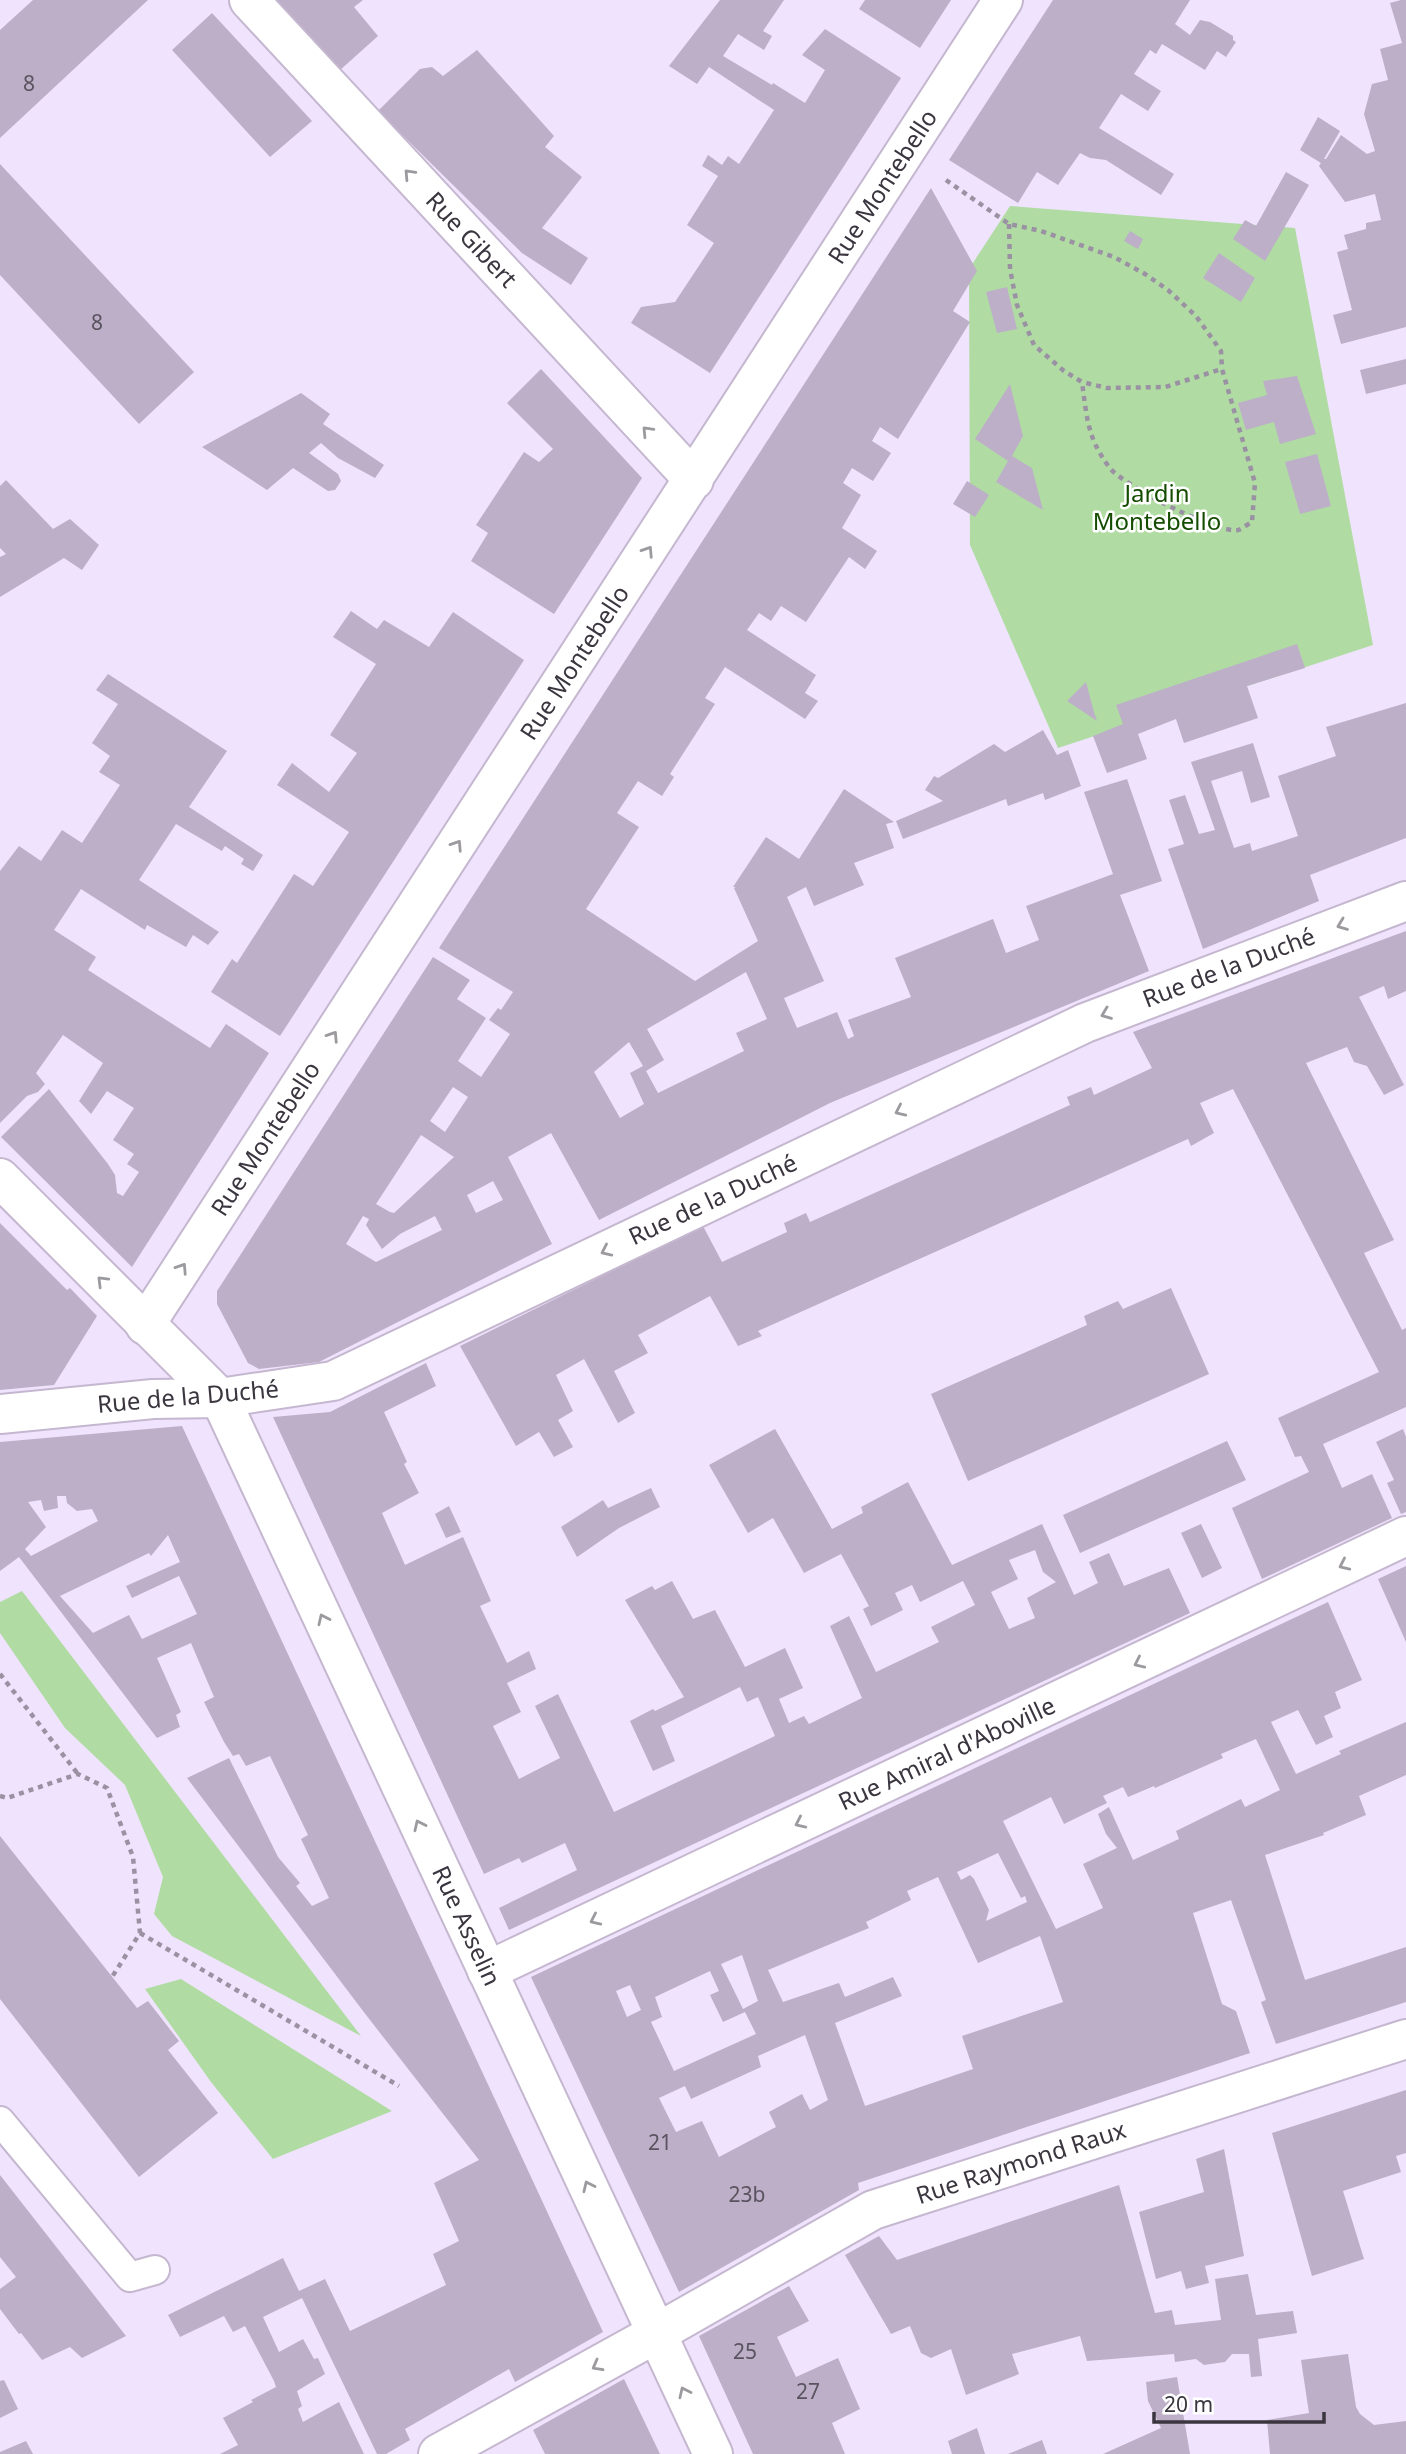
<svg xmlns="http://www.w3.org/2000/svg" width="1406" height="2454" font-family="'Noto Sans',sans-serif">
  <style>
    .green { fill: #b0dca4 }
    .building { fill: #bcafc7; fill-rule: evenodd }
    .lines { fill: none; stroke-linecap: round; stroke-linejoin: round }
    .lane-casing { stroke: #c4b7cf; stroke-width: 32 }
    .street-casing { stroke: #c4b7cf; stroke-width: 42 }
    .secondary-casing { stroke: #c4b7cf; stroke-width: 42 }
    .path { stroke: #9a91a3; stroke-width: 4.5; stroke-dasharray: 5 5; stroke-linecap: butt }
    .lane { stroke: #fff; stroke-width: 28 }
    .street { stroke: #fff; stroke-width: 38 }
    .secondary { stroke: #fff; stroke-width: 38 }
    .oneway { stroke: #9c9a9e }
    .labels { text-anchor: middle; stroke-width: 5; stroke-linejoin: round; paint-order: stroke }
    .number-label { font-size: 21px; fill: #5a5460 }
    .street-label { font-size: 24px; fill: #3a353e; stroke: #fff }
    .park-label { font-size: 24px; fill: #154d00; stroke: #fff }
  </style>
  <rect width="100%" height="100%" fill="#f0e3fd"/>
  <path class="green" d="M1010,206l285,22 78,417 -315,103 -88,-203 -1,-276z
    M22,1591l339,445 -189,-100 -18,-22 9,-37 -38,-92 -60,-57 -65,-95v-31z
    M181,1979l211,132 -119,48 -62,-77 -66,-93z"/>
  <path class="building" d="M33,0h115l-148,138v-108z
    M275,0h88l-9,7 24,29 -39,35z
    M720,0h64l-21,31 9,5 -8,14 -26,-16 -15,22 49,29 1,-2 32,20 20,-33 -23,-15 23,-26 76,49 -191,295 -79,-50 10,-16 34,-5 39,-59 -27,-18 31,-49 -16,-10 6,-11 14,10 6,-9 11,8 35,-54 -65,-43 -12,17 -28,-18z
    M865,0h86l-31,48 -61,-39z
    M1053,0h137l-15,24 15,11 10,-15 10,2 23,14v4l3,2 -10,15 -9,-6 -12,19 -43,-26 -6,10 -6,-4 -16,24 27,17 -13,20 -27,-17 -22,34 75,46 -13,21 -55,-35 -16,-2 -10,-5 -22,32 -21,-13 -19,31 -69,-43z
    M1401,0h5v327l-65,17 -8,-29 19,-5 -15,-58 11,-3 -4,-14 22,-6v-6l15,-3 -6,-26 -30,8 -26,-36 2,-3 -21,-13 18,-33 22,14 -16,28h2l15,-24 26,19 8,-3 -11,-37 8,-30 16,-4 -8,-31 22,-6 -12,-40z
    M212,13l100,108 -42,36 -98,-107z
    M477,50l77,86 -9,11 37,30 -40,51 46,30 -17,27 -49,-32 -144,-142 42,-42 12,-2 11,9z
    M0,164l194,208 -55,52 -139,-149z
    M1286,172l23,13 -44,76 -32,-22 12,-19 11,6z
    M931,188l46,83 -24,40 17,11 -72,117 -18,-12 -8,14 19,12 -18,28 -21,-13 -9,15 18,12 -19,33 35,23 -12,18 -16,-12 -43,65 -25,-16 -10,15 -12,-8 -12,17 69,45 -11,18 13,8 -13,18 -80,-52 -20,31 10,6 -45,70 4,3 -12,19 -24,-15 -21,32 22,14 -53,82 109,72 63,-40 -24,-53 2,-1h-3l33,-50 33,22 45,-70 50,33 -8,2 8,24 -40,15 10,22 -50,21 -8,-19 -19,10 37,84 -40,17 13,30 40,-16 11,27 6,-3 -6,-16 63,-23 -16,-39 98,-39 13,34 33,-13 -13,-34 87,-32 -29,-82 43,-13 35,102 -42,14 29,76 -319,132 -231,117 -48,-87 -43,24 44,87 -233,118 -60,7 -11,-6 -31,-59v-13l216,-334 37,23 -13,19 29,19 -28,43 23,16 29,-43 -21,-14 9,-12 3,2 12,-18 -74,-44zM746,972l21,47 -31,14 8,18 -86,42 -12,-22 18,-11 -17,-31zM629,1042l14,24 -13,7 14,31 -24,14 -26,-46zM453,1087l15,10 -23,35 -15,-11zM421,1135l33,22 -60,56 -4,-1 -14,-8zM493,1181l10,19 -27,13 -9,-18zM363,1216l6,3 -3,6 16,24 18,-15 35,-18 7,14 -66,32 -30,-18z
    M1130,231l13,8 -5,10 -14,-8z
    M1219,253l36,25 -14,24 -38,-24z
    M1007,287l10,42 -20,4 -11,-41z
    M1406,359v25l-40,10 -6,-24z
    M541,369l101,109 -88,136 -83,-53 17,-28 -12,-8 48,-73 15,10 14,-13 -46,-46z
    M1297,376l19,58 -36,10 -6,-22 -28,8 -8,-27 29,-8 -4,-14z
    M1010,384l13,52 -11,20 20,12 11,42 -47,-28 12,-21 -33,-22z
    M301,393l29,21 -7,10 61,41 -9,13 -37,-20 -17,-15 -12,10 29,21 3,7 -6,9 -7,1 -35,-23 -26,22 -65,-43z
    M1317,454l14,52 -31,8 -15,-52z
    M6,480l47,49 17,-10 29,26 -17,25 -18,-12 -64,39v-40l6,-3 -6,-6v-62z
    M967,481l22,14 -14,22 -22,-13z
    M351,611l26,18 7,-9 45,27 24,-35 71,48 -244,376 -69,-44 21,-33 5,4 57,-89 19,12 36,-54 -72,-47 15,-22 37,29 28,-39 -27,-18 46,-71 -43,-27z
    M1297,644l8,24 -58,18 11,32 -74,25 -8,-24 -38,15 9,25 -40,14 -14,-37 30,-12 -7,-19z
    M108,674l119,77 -38,56 74,48 -10,16 -12,-7 3,-5 -19,-13 -3,5 -46,-27 -37,56 80,52 -11,13 -15,-10 -7,12 -39,-22 -2,5 -64,-41 -27,41 42,27 -8,13 122,78 16,-24 43,29 -137,214 -131,-130 48,-48 59,75 7,11 2,18 6,3 16,-24 -12,-8 7,-10 -21,-14 21,-32 -27,-17 -16,23 -12,-13 24,-38 -40,-28 -27,38 9,11 -7,8 -11,4 -27,27v-252l19,-25 22,15 21,-31 20,13 38,-58 -21,-13 11,-16 -18,-13 26,-39 -22,-14z
    M1086,682l8,30 3,9 -30,-20z
    M1406,703v135l-96,37 9,26 -116,48 -35,-100 16,-5 -15,-44 16,-5 14,39 16,-4 -24,-68 62,-19 17,54 -19,6 -9,-32 -31,10 23,67 16,-5 2,8 46,-15 -20,-60 58,-20 -10,-29z
    M1043,730l14,25 11,-5 13,36 -36,14 -2,-7 -35,13 -2,-7 -103,40 -7,-18 47,-20 -18,-11 9,-14 4,2 56,-34 11,8z
    M1406,931v60l-18,8 -4,-13 -25,11 45,88 -20,10 -17,-29 -13,-4 -7,-15 -41,16 88,177 -30,13 38,77 4,-2v79l-83,37 19,44 30,-14 20,44 -130,61 -30,-71 77,-36 -8,-16 -6,1 -17,-39 101,-46 -146,-283 -33,14 14,30 -23,13 -3,-7 -430,192 4,5 -24,10 -28,-50 -72,39 10,18 -34,18 21,42 -17,10 -34,-64 -28,16 17,36 -15,9 15,27 -19,10 -15,-25 -23,14 -56,-100 243,-120 19,36 65,-30 -3,-9 22,-10 4,9 260,-117 -3,-8 24,-10 3,8 58,-27 -19,-36z
    M0,1223l67,67 3,-2 27,28 -43,69 -54,5z
    M1171,1288l38,86 -241,107 -37,-87 156,-69 -3,-9 34,-15 5,8z
    M426,1363l10,23 -52,26 23,50 -3,2 15,29 -37,20 23,52 58,-28 28,64 -11,5 27,57 22,-12 7,18 -29,14 14,29 -28,14 26,53 41,-21 -25,-52 23,-12 56,118 161,-76 -17,-39 -11,5 -7,-15 -79,39 14,35 -22,10 -23,-50 23,-12 2,2 29,-14 -59,-97 27,-14 3,4 17,-9 21,38 22,-9 30,57 40,-19 18,40 -24,11 10,24 15,-7 5,8 53,-26 -32,-72 19,-10 27,56 63,-30 -8,-15 44,-22 -12,-24 -43,21 -8,-17 -17,8 8,17 -32,16 -8,-17 6,-3 -28,-52 -37,19 -31,-55 -25,15 -39,-68 66,-36 57,100 31,-16 -2,-6 47,-25 44,83 90,-41 32,71 24,-12 -9,-21 20,-9 15,33 45,-18 21,45 -681,317 -10,-22 78,-38 -12,-27 -43,20 -3,-5 -35,16 -211,-457 57,-5zM1035,1550l8,22 13,10 -29,16 8,20 -26,11 -18,-37 27,-13 -9,-19z
    M182,1426l421,906 -88,50 -6,-13 -104,60 5,11 -24,14h-9l-75,-156 -39,19 16,35 24,-13 11,20 4,-1 7,16 -28,17 5,15 -4,3 5,13 36,-20 25,52h-144l18,-9 -15,-27 30,-16 -2,-2 25,-13 -2,-6 -29,-55 -12,6 -9,-16 -44,21 -12,-22 115,-57 16,33 26,-12 25,52 96,-46 -13,-31 26,-13 -25,-58 45,-23 -116,-149 -176,-233 42,-20 49,99 22,26 -4,3 16,20 17,-8 -28,-59 7,-4 -38,-79 -24,10 -7,-12 -6,2 -9,-14 -20,-40 10,-5 -23,-54 -34,15 24,54 -5,3 4,12 -23,11 -138,-181 -19,14v-129zM57,1496h9l1,7 10,8 15,-2 6,12 -67,35 -6,-7 21,-22 -18,-25 13,-2 3,11 14,-3zM168,1535l12,27 -54,24 6,12 47,-22 18,38 -55,25 -13,-24 -36,18 -33,-37 89,-43 2,3z
    M1403,1429l3,8v75l-5,2 -14,-31 7,-3 -18,-38z
    M1227,1441l19,39 -166,73 -17,-38z
    M651,1488l9,19 -41,21 -42,29 -16,-30 42,-27 5,8z
    M449,1506l12,26 -15,6 -11,-24z
    M1201,1524l21,44 -20,10 -21,-45z
    M1406,1566v76l-28,-63z
    M1328,1602l34,78 -27,12 6,16 -17,8 9,21 -17,8 -18,-35 -27,12 25,52 45,-20 -2,-3 67,-29v53l-47,21 7,19 -43,18 1,2 -59,20 40,125 101,-33v55l-130,42 -15,-42 5,-2 -35,-100 -38,13 29,91 14,7 14,42 -392,130 1,7 -180,102 -148,-315zM1256,1739l24,51 -35,17 -4,-8 -65,32 3,8 -46,21 -24,-53 -11,7 8,20 11,14 -34,16 20,44 -47,21 -53,-108 48,-24 13,27 43,-21 -4,-7 20,-9 5,10 26,-11 1,2 68,-30 -2,-4zM998,1853l23,45 4,-2 2,6 -41,19 3,-11 -15,-31 -4,-4 -9,5 -4,-8zM938,1877l40,86 62,-27 23,66 -101,34 11,33 -108,37 -30,-83 67,-27 -9,-19 -48,20 -6,-14 -56,19 -15,-32 101,-42 -3,-6 45,-22 -4,-9zM742,1955l16,46 -15,8 -22,-45zM710,1971l9,20 -9,4 13,27 22,-10 11,22 -82,37 -23,-49 11,-5 -7,-20zM630,1985l11,25 -14,7 -11,-26zM805,2035l23,65 -18,10 -8,-16 -33,18 7,15 -57,30 -17,-36 -26,11 -17,-34 26,-12 6,13 70,-32 -3,-11z
    M0,1836l137,172 11,-7 31,40 -11,9 50,63 -79,64 -139,-178z
    M1406,2090v63l-10,3 5,16 -58,19 21,68 -52,17 -40,-143z
    M1224,2149l20,107 -39,10 4,17 -23,6 -5,-18 -25,8 -17,-67 65,-20 -8,-33z
    M0,2175l126,161 -44,22 -12,-11 -28,13 -21,-27 -2,1 -19,-25v-20l16,-12 -16,-20z
    M1119,2185l36,128 17,-3 3,15 46,-5 -6,-41 33,-5 8,41 37,-4 4,22 -39,6 4,37 -11,1 -2,-23h-17l-7,8 -21,3 -8,-6 -21,3 -1,-8 -87,7 -7,-25 -68,18 7,20 -53,21 -15,-46 -20,9 -10,-5 -11,-27 -19,8 -46,-79 34,-19 18,24z
    M789,2286l20,35 -32,16 19,40 42,-19 22,51 -28,14 13,31h-92l-54,-118z
    M1348,2354l8,53 4,7 14,11 32,-4v33h-136l-3,-34 42,-7 -8,-53z
    M1177,2377l13,77h-87l58,-26 -13,-27 -2,-19z
    M624,2379l36,75h-115l-12,-24z
    M4,2380l14,29 -18,9v-37z
    M977,2428l8,26h-33l-4,-13z
    M1042,2440l5,14h-39z
    M26,2441l7,13h-33v-2z"/>
  <g class="lines">
    <defs>
      <path id="lane" d="M0,2121l130,156 25,-7"/>
      <path id="street" d="M249,0l445,480
        M145,1325l858,-1325
        M0,1414l153,-15 67,-1 113,-17 752,-358 321,-122
        M487,1971l919,-435
        M438,2454l219,-121 216,-123 533,-171"/>
      <path id="secondary" d="M0,1178l220,220 493,1056"/>
    </defs>
    <use href="#lane" class="lane-casing"/>
    <use href="#street" class="street-casing"/>
    <use href="#secondary" class="secondary-casing"/>
    <path class="path" d="M946,180l63,44 32,7 73,26 31,17 23,16 28,26 25,35 1,18
      M1009,224l1,45 7,36 17,40 30,26 18,11c5,36 5,55 27,85 13,18 108,67 129,63 4,-1 10,-6 14,-8l3,-39 -33,-114 -57,18 -58,1 -25,-6
      M0,1674l78,100
      M0,1796l7,2 71,-24 29,14 26,69 7,76 -28,44
      M140,1933l259,153"/>
    <use href="#lane" class="lane"/>
    <use href="#street" class="street"/>
    <use href="#secondary" class="secondary"/>
  </g>
  <defs><path id="oneway-chevron" d="M-2-3.5L2.5 0L-2 3.5" fill="none" stroke-width="1.6" stroke-linecap="round" stroke-linejoin="round" transform="scale(1.75)"/></defs>
  <g class="oneway">
    <use href="#oneway-chevron" transform="translate(409 174) rotate(-133)"/>
    <use href="#oneway-chevron" transform="translate(647 431) rotate(-133)"/>
    <use href="#oneway-chevron" transform="translate(648 551) rotate(-57)"/>
    <use href="#oneway-chevron" transform="translate(457 845) rotate(-57)"/>
    <use href="#oneway-chevron" transform="translate(1342 925) rotate(159)"/>
    <use href="#oneway-chevron" transform="translate(1106 1014) rotate(159)"/>
    <use href="#oneway-chevron" transform="translate(333 1036) rotate(-57)"/>
    <use href="#oneway-chevron" transform="translate(900 1111) rotate(155)"/>
    <use href="#oneway-chevron" transform="translate(606 1251) rotate(155)"/>
    <use href="#oneway-chevron" transform="translate(182 1268) rotate(-57)"/>
    <use href="#oneway-chevron" transform="translate(102 1281) rotate(-135)"/>
    <use href="#oneway-chevron" transform="translate(1344 1565) rotate(155)"/>
    <use href="#oneway-chevron" transform="translate(323 1619) rotate(-115)"/>
    <use href="#oneway-chevron" transform="translate(1139 1663) rotate(155)"/>
    <use href="#oneway-chevron" transform="translate(800 1823) rotate(155)"/>
    <use href="#oneway-chevron" transform="translate(419 1825) rotate(-115)"/>
    <use href="#oneway-chevron" transform="translate(595 1920) rotate(155)"/>
    <use href="#oneway-chevron" transform="translate(588 2186) rotate(-115)"/>
    <use href="#oneway-chevron" transform="translate(597 2366) rotate(151)"/>
    <use href="#oneway-chevron" transform="translate(684 2392) rotate(-115)"/>
  </g>
  <g class="labels">
    <g class="number-label">
      <text x="29" y="91">8</text>
      <text x="97" y="330">8</text>
      <text x="660" y="2150">21</text>
      <text x="747" y="2202">23b</text>
      <text x="745" y="2359">25</text>
      <text x="808" y="2399">27</text>
    </g>
    <g class="street-label">
      <text transform="translate(883 187) rotate(-57)" y="8">Rue Montebello</text>
      <text transform="translate(471 240) rotate(47)" y="8">Rue Gibert</text>
      <text transform="translate(575 663) rotate(-57)" y="8">Rue Montebello</text>
      <text transform="translate(1229 968) rotate(-21)" y="8">Rue de la Duché</text>
      <text transform="translate(266 1139) rotate(-57)" y="8">Rue Montebello</text>
      <text transform="translate(713 1200) rotate(-25)" y="8">Rue de la Duché</text>
      <text transform="translate(188 1397) rotate(-5)" y="8">Rue de la Duché</text>
      <text transform="translate(947 1754) rotate(-25)" y="8">Rue Amiral d'Aboville</text>
      <text transform="translate(466 1926) rotate(65)" y="8">Rue Asselin</text>
      <text transform="translate(1021 2163) rotate(-18)" y="8">Rue Raymond Raux</text>
    </g>
    <g class="park-label">
      <text x="1157" y="502">Jardin<tspan x="1157" dy="28">Montebello</tspan></text>
    </g>
  </g>
  <path d="M1154 2412v10h170v-10" fill="none" stroke="#3a353e" stroke-width="3.5"/>
  <text x="1164" y="2412" font-size="21" fill="#3a353e" stroke="#ffffff" stroke-width="5" paint-order="stroke">20 m</text>
</svg>
